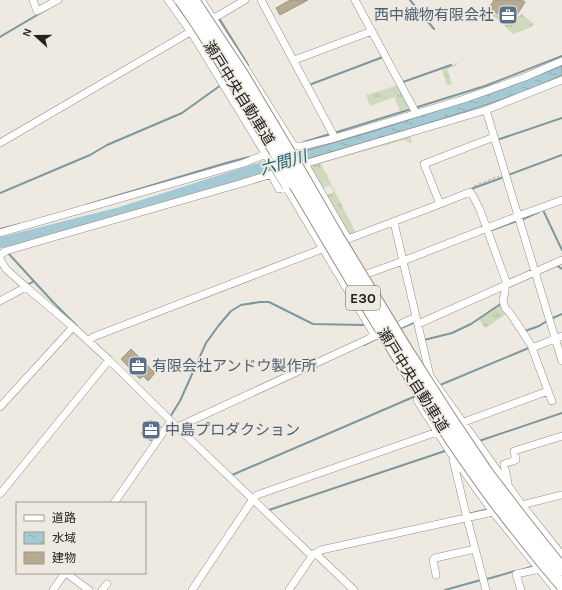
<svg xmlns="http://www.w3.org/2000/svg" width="562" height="590" font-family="Karla,'Noto Sans JP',sans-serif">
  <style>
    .grass { fill: url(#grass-tufts); fill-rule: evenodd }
    .water { fill: url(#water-ripples); stroke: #7e979e }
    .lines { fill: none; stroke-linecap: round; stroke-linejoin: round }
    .stream { stroke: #7e979e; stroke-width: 2 }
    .river { stroke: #a4c9d4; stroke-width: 11 }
    .building { fill: #b7aa8e; stroke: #99958d }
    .street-casing { stroke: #949088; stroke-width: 8 }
    .path { stroke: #adaaa3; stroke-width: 1; stroke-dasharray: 3 2; stroke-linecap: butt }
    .street { stroke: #fff; stroke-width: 7 }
    .street-bridge-casing { stroke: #949088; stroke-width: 8; stroke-linecap: butt }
    .highway-bridge-casing { stroke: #949088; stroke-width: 14; stroke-linecap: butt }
    .street-bridge { stroke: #fff; stroke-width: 7 }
    .highway-bridge { stroke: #fff; stroke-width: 12 }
    .labels { text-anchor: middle; stroke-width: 3.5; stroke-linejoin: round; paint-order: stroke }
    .shield { fill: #eeeae1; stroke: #615e59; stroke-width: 1 }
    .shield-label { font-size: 14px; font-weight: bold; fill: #24221f }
    .service-label { font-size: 15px; fill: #4e5e75; stroke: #eeeae1; text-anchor: start }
    .street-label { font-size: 15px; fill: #24221f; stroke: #eeeae1 }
    .water-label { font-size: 16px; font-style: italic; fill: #1c6172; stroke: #eeeae1 }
  </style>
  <defs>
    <pattern id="grass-tufts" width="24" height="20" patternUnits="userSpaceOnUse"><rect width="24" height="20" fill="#ced9be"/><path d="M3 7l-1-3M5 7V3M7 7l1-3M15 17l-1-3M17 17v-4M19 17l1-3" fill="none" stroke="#b1baa3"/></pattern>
    <pattern id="water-ripples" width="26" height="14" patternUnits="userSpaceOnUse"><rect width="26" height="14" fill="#a4c9d4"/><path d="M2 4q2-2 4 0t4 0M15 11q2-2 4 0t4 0" fill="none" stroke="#8dacb6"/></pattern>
  </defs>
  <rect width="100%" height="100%" fill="#eeeae1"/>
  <path class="grass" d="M488,9l23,15 5,-6 6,-4 12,10c-5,6 -14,7 -21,10l-26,-24z
    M455,63h3l-2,3 -9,3 5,15 -5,1 -5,-14v-2l10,-3z
    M398,85l13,22 -11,4 -6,-14 -24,9 -4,-11z
    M410,135l2,8h-2l-6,-3 -82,23 -1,1 35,69 -6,2 -41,-70zM330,185l4,7 -7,3 -4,-6z
    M502,304l6,9 -23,15 -6,-8z"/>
  <path class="water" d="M562,66v9c-13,6 -26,12 -39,17 -73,26 -148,47 -222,69l-4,-8 39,-11 38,-11 120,-39z"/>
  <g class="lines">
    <path class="stream" d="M410,0l24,29
      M219,18l29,47 -1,1
      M0,37l49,-29
      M403,82l48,-17
      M309,85l74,-28
      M334,133l151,-47 77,-30
      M497,140l65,-22
      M304,142l26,-8
      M508,175l54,-20
      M471,189l33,-12
      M0,193l90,-38 17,-10 75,-32 39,-28
      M86,205l140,-42 23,-6
      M543,210l19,40
      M521,220l18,-8
      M491,228l1,2 25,-9
      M0,229l20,-5
      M7,241l1,4
      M9,254l44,48 24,24
      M556,265l6,4
      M29,284l5,-3
      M553,318l9,-4
      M399,329l16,-7
      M525,331l14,-5 8,-5
      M424,340l28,-7 19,-9 31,-21
      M364,345l16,-8
      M440,385l91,-38
      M170,417l10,-16 26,-58 13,-18 12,-14 10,-6 19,-3h9l44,22 50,1
      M479,441l83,-28
      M232,475l186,-80
      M269,510l176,-59
      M468,514l21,-5
      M521,570l13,-4
      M487,579l28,-8
      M445,590l36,-10"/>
    <path class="river" d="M0,243l122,-31 160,-51"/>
  </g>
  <path class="building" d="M290,0h18l-28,15 -4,-7z
    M494,0h28l3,2 -13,21 -23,-15z
    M131,349l24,24 -7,8 -5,-5 -3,3 -19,-20z
    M151,420l10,7 -10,14 -10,-7z"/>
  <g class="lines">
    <defs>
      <path id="street" d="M33,0l4,11 21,-11
        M168,0l23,32 77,126
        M201,0l45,69 48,77
        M261,0l74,138
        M355,0l61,113
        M294,62l3,-3 75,-28
        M486,110l76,251
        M0,143l245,-143
        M305,164l43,75
        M294,167l192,-57 76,-30
        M271,174l8,15 7,-2 89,149
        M440,204l30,-12 3,4 7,14 27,74
        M0,233l244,-70 22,-9 28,-8h9l32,-8 129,-39 61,-22 37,-16
        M0,255l6,-4 41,-12 192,-55 43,-13
        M0,259l6,10 20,18 47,40 36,33 62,61 141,135
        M358,277l45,-16 -9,-39
        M505,285v7l-2,8 2,8 5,5 23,35
        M0,301l26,-14
        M418,324l144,-64
        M88,341l5,-4 255,-98 92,-35 -16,-40 70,-27
        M430,376l92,129 40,50
        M430,385v-9l-27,-115 115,-45 44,-16
        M548,391l4,10
        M417,400l35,55 41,57 63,78
        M0,407l73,-80
        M179,428l3,-3 234,-108
        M453,460l14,58 19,72
        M508,483l-4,-19 12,-4 -2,-9 48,-15
        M0,494l109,-134
        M114,503l57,-82
        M315,553l39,37
        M66,573l23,17
        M436,575l-3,-15 2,-2 40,-9
        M53,590l12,-17
        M102,590l5,-6
        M192,590l61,-91 4,-4 180,-63 111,-41 -16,-43 30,-12
        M289,590l23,-34 9,-6 172,-38 69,-17
        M521,590l-5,-16 24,-5"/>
    </defs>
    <use href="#street" class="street-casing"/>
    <path class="path" d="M474,186l25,-10"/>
    <use href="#street" class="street"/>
    <defs>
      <path id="street-bridge" d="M268,158l18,29"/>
      <path id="highway-bridge" d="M181,0c30,42 56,87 82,131 76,125 146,254 233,372 21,27 43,56 66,82
        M193,0l49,74 46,77 49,85 70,115 43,67 37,55 36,47 39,49"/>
    </defs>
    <use href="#street-bridge" class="street-bridge-casing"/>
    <use href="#highway-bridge" class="highway-bridge-casing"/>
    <use href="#street-bridge" class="street-bridge"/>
    <use href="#highway-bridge" class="highway-bridge"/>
  </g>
  <defs>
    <symbol id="office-square" viewBox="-11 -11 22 22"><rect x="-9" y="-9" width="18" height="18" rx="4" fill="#5c6f8a" stroke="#eeeae1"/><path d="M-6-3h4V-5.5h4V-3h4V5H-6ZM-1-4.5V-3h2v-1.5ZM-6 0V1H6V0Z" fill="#fff"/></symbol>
  </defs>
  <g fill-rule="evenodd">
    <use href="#office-square" x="497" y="4" width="22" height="22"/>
    <use href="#office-square" x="127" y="355" width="22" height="22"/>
    <use href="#office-square" x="140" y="419" width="22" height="22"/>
  </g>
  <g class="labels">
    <rect class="shield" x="346" y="286" width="34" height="24" rx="3"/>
    <g class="shield-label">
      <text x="363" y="303">E30</text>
    </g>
    <g class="service-label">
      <text x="494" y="20" text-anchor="end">西中織物有限会社</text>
      <text x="152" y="371">有限会社アンドウ製作所</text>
      <text x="165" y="435">中島プロダクション</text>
    </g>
    <g class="street-label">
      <text transform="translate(239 93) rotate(58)" y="5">瀬戸中央自動車道</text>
      <text transform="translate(413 380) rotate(58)" y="5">瀬戸中央自動車道</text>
    </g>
    <g class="water-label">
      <text transform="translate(283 162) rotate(-17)" y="6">六間川</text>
    </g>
  </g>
  <rect x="16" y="502" width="130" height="72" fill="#eeeae1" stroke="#9d9a93"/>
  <rect x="24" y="515" width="20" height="6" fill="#ffffff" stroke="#9d9a93"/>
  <text x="52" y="522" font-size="12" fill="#24221f">道路</text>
  <rect x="24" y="532" width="20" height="12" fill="url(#water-ripples)" stroke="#9d9a93"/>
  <text x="52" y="542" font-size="12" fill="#24221f">水域</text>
  <rect x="24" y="552" width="20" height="12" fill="#b7aa8e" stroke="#9d9a93"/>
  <text x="52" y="562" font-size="12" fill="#24221f">建物</text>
  <g transform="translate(36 36) rotate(291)" stroke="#eeeae1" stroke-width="3" paint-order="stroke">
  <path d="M0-3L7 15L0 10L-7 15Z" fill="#24221f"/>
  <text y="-6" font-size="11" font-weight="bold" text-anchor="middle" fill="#24221f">N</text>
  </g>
</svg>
